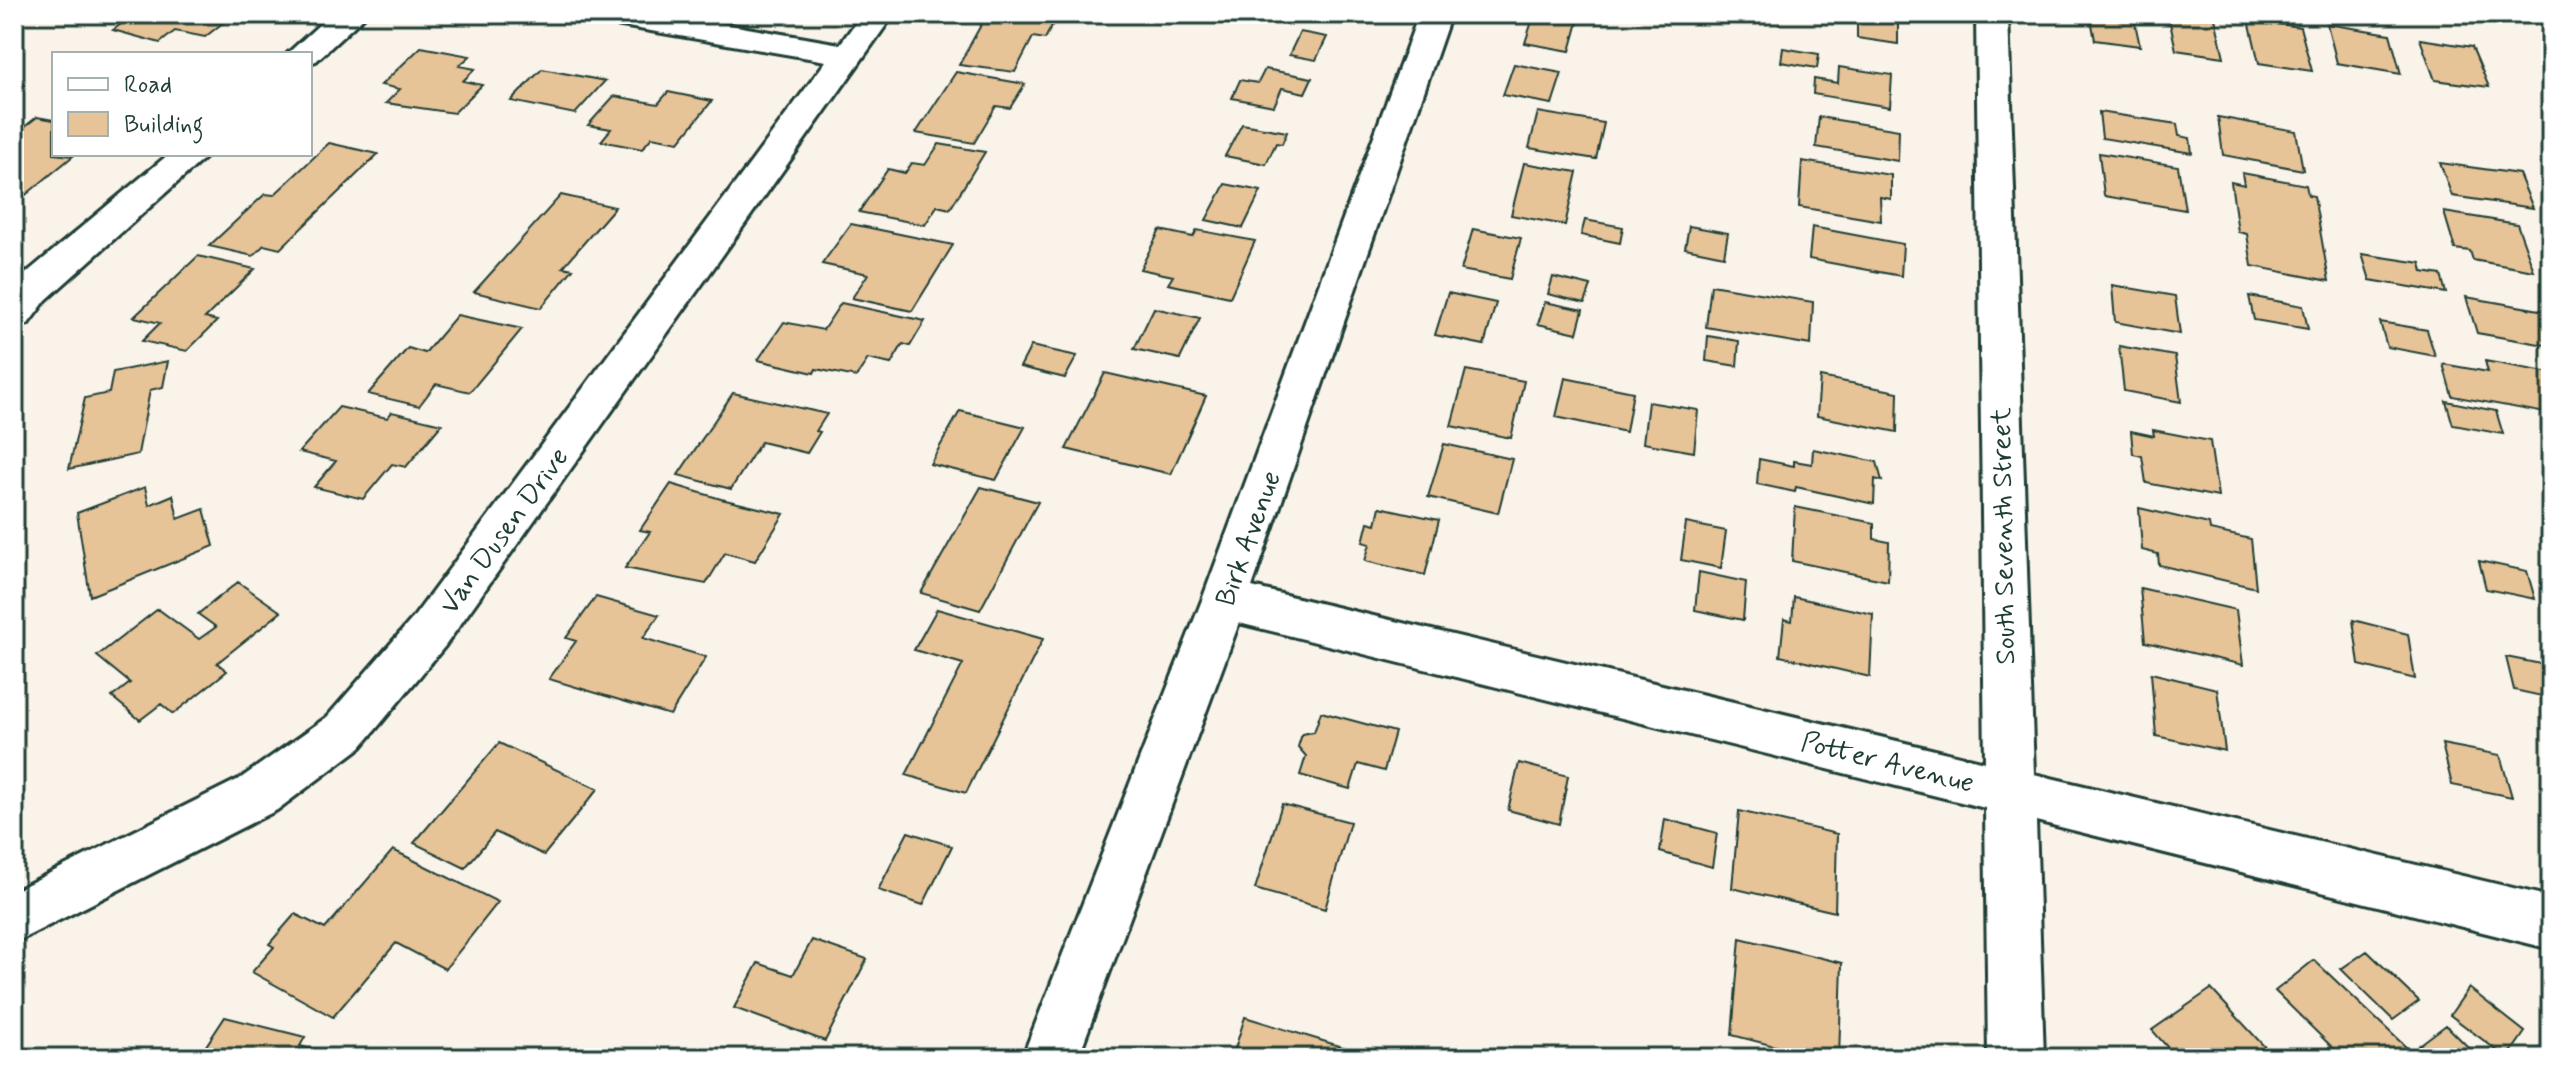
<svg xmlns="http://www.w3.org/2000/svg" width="2565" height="1072" font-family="Mynerve,sans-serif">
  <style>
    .building { fill: #e7c398; stroke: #1f3d34; stroke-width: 2 }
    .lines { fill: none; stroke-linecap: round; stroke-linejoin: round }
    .minor-casing { stroke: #1f3d34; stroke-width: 6 }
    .minor { fill: #fff; fill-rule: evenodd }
    .labels { text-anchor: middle; stroke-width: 6; stroke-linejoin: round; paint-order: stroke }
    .street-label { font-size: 28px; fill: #1f3d34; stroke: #fff }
  </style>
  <rect width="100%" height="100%" fill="#faf3ea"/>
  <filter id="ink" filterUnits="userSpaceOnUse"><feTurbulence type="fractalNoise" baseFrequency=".0125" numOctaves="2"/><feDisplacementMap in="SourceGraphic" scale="16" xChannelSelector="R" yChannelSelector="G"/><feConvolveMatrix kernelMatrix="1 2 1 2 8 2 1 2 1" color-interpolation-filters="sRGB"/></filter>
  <g filter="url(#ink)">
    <path class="building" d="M134,14h100l-29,23 -30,-6 -15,12 -47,-13z
      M987,14h71l-13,25 -12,-2 -18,35 -56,-7z
      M1857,14h34v7l7,1v22l-41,-6z
      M2090,14h43l7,32 -45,-6z
      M2168,14h46l10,43 -48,-7z
      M1534,15l44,7 -8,29 -45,-8z
      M2249,20l51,7 12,44 -53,-8z
      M2327,24l63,10 11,40 -64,-11z
      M1300,32l27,5 -11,23 -27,-5z
      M2420,39l52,8 17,40 -54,-7z
      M421,47l49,9 -11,10 16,3 -12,12 19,4 -28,28 -68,-10 14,-14 -19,-4z
      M1783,48l36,6 -2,14 -36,-6z
      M1514,64l48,9 -10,31 -49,-9z
      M1839,67l53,8 -2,32 -77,-13 1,-15 24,4z
      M542,69l63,12 -30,33 -64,-13z
      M1265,69l47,9 -7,15 -23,-5 -8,18 -42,-8 8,-18 18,3z
      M956,72l69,12 -15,24 -14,-2 -22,37 -58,-10z
      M668,92l44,9 -33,41 -27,-5 -10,12 -41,-8 10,-12 -23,-4 26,-29 44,8z
      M1538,112l66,11 -8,36 -67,-11z
      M2099,112l78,12 2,12 11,2 2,15 -90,-15z
      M37,117l17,3v34l19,2 -51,42 -8,-2v-61z
      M1819,117l80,13 -1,31 -82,-14z
      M2218,117l78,14 7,39 -80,-15z
      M1242,124l45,8 -5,12 -6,-1 -10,21 -41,-8z
      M329,143l49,11 -98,95 -16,-4 -11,11 -44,-10 56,-52 9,1z
      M939,144l46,8 -35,57 -13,-3 -12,19 -66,-13 29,-43 17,4 7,-10 13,2z
      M2099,153l79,13 7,44 -81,-14z
      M1802,161l89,14v24l-11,-2 1,24 -82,-14z
      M1524,163l53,9 -12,53 -54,-10z
      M2440,163l79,11 14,34 -81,-12z
      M2242,173l64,12 2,10 6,1 15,85 -77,-15 -5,-32 -9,-2 -7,-50 13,3z
      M1225,184l36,7 -18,37 -37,-8z
      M561,195l54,12 -52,60 10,2 -32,39 -67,-16z
      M2444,212l73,12 17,47 -61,-11 -3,-9 -15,-2z
      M1585,220l38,7 -3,16 -39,-8z
      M851,224l102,21 -41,66 -60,-13 16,-24 -46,-10z
      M1689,226l39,7 -4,23 -39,-8z
      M1812,227l91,17 -2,32 -92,-17z
      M1473,229l48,9 -11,41 -49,-9z
      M1160,230l33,7 4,-7 58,11 -25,56 -62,-13 5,-8 -33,-7z
      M2362,254l59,9 2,9 18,3 5,18 -76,-13z
      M198,256l57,13 -50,49 12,3 -30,30 -45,-10 18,-18 -26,-6z
      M1553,277l38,9 -6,17 -37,-9z
      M1711,285l102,17 -2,43 -105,-18z
      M2112,285l63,11 5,38 -65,-12z
      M1448,293l48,10 -12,42 -49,-10z
      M2249,296l54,10 5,23 -54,-9z
      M2466,297l79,14 6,17v18l-74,-13z
      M1545,302l38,8 -6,23 -39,-9z
      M841,303l84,18 -15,25 -7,-2 -12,20 -23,-5 -12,18 -40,-8 -2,4 -56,-13 26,-38 39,8z
      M1154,308l46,10 -20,41 -46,-10z
      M457,315l65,14 -52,63 -34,-8 -17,22 -51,-12 40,-46 17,5z
      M2380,322l47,8 8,26 -48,-9z
      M1708,336l31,5 -2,25 -31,-5z
      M1031,346l46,10 -12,22 -45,-11z
      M2119,346l56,10 6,46 -57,-11z
      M168,361l-5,26 -13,3 -12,64 -69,15 16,-71 24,-5 4,-21z
      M2485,361l66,12v41l-99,-18 -9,-32 45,8z
      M1466,370l58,11 -13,57 -60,-12z
      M1105,373l101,23 -35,78 -105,-25z
      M1820,377l78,15 -1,40 -80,-16z
      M1565,378l68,14 -7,40 -70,-15z
      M733,393l94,21 -11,17 4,1 -13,21 -46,-11 -30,47 -53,-14z
      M2446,401l50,10 7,23 -50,-9z
      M1648,402l50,8 -4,42 -51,-9z
      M339,407l48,11 5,-6 50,12 -36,43 -14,-3 -29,35 -49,-12 22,-26 -37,-9z
      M960,411l65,16 -29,53 -66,-16z
      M2153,430l57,11 8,56 -72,-14 -4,-27 -9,-2 -2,-23 23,5z
      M1444,444l68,15 -14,54 -70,-16z
      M1813,449l64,13 5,19 -7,-2 -1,25 -78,-17 -1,5 -38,-8 2,-25 35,7v-5l18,3z
      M671,484l50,15 63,15 -29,47 -30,-8 -19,31 -81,-16 25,-36 -10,-2z
      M145,487l4,18 24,-10 5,24 26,-10 10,37 -124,50 -13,-83z
      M981,487l57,15 -58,108 -59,-17z
      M1380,507l59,13 -14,55 -60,-14 5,-17 -7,-2 5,-20 8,2z
      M1795,507l79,16v16l15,3 -1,39 -96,-20z
      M2139,508l70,16 1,6 41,9 5,49 -97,-23 -1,-11 -16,-4z
      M1686,523l40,8 -5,37 -40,-8z
      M2479,561l48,10 8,28 -49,-10z
      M1699,572l47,10 -3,38 -48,-10z
      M238,582l43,30 -64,51 10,8 -54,43 -12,-10 -21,16 -28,-23 18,-14 -33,-27 61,-47 41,30 17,-12 -18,-13z
      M2140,588l96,22 7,55 -98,-23z
      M596,597l63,18 -16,23 63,19 -36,58 -121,-36 27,-38 -10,-3z
      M1794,597l79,17 -3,63 -90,-21 4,-37 8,2z
      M937,609l106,30 -77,154 -60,-18 57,-111 -49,-14z
      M2353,620l55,14 7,45 -56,-14z
      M2506,657l45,9v32l-37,-8z
      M2151,673l66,16 8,62 -69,-15z
      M1321,712l74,20 -11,39 -26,-7 -8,25 -50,-14 6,-19 -8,-9 4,-13 12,-2z
      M499,743l99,46 -54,66 -49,-23 -30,36 -51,-25z
      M2442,744l58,11 12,42 -60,-12z
      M1519,763l49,13 -9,48 -51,-14z
      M1282,804l68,18 -25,87 -70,-20z
      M1739,811l98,23 -2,78 -103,-24z
      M1665,819l52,14 -5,34 -52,-15z
      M908,832l44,14 -29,59 -45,-15z
      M393,850l105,52 -53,67 -49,-26 -63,74 -81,-45 22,-25 -5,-3 26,-30 30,15z
      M1740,938l102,25 -3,95h-18l-89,-23z
      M812,940l55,19 -42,82 -91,-33 24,-45 35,12z
      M2367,951l52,50 -26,19 -52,-51z
      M2314,960l94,89 -10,9h-55l-68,-67z
      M2469,988l56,44 -18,26 -57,-43z
      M2211,989l64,69h-98l-25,-28z
      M225,1017l80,20 -5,9 46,12h-148z
      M1245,1017l104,32 -2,9h-115z
      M2446,1025l33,33h-49l-12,-12z"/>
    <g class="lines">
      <defs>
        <path id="minor" d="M331,14h36l-51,47 -6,2v-9h-23z
          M594,14h73l173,30 22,-30h32l-449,632 -84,101 -84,63 -263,133v-52l227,-113 86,-61 86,-99 413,-557 -216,-37 -11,-3z
          M1419,14h32l-199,573 733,175 -9,-748h32l26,760 517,123v52l-515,-128 8,237h-56l-3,-250 -746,-185 -161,435h-56l180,-458z
          M169,154h40l-163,146 -18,24 -14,4v-42l4,-6z"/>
      </defs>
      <use href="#minor" class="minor-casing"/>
      <use href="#minor" class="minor"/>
    </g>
  </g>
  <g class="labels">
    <g class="street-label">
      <text transform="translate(503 530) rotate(-54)" y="10">Van Dusen Drive</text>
      <text transform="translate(2002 536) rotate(-91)" y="10">South Seventh Street</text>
      <text transform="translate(1247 538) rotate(-70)" y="10">Birk Avenue</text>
      <text transform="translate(1888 761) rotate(14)" y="10">Potter Avenue</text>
    </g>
  </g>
  <rect width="2565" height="1072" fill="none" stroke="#fff" stroke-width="48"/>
  <rect x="24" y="24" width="2517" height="1024" fill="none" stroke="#1f3d34" stroke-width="3" filter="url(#ink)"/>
  <rect x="52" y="52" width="260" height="104" fill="#ffffff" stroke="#a5b1ae" stroke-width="2"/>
  <rect x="68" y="78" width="40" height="12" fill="#ffffff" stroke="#a5b1ae" stroke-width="2"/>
  <text x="124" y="92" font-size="24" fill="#1f3d34">Road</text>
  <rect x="68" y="112" width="40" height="24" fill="#e7c398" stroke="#a5b1ae" stroke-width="2"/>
  <text x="124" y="132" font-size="24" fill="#1f3d34">Building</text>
</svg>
